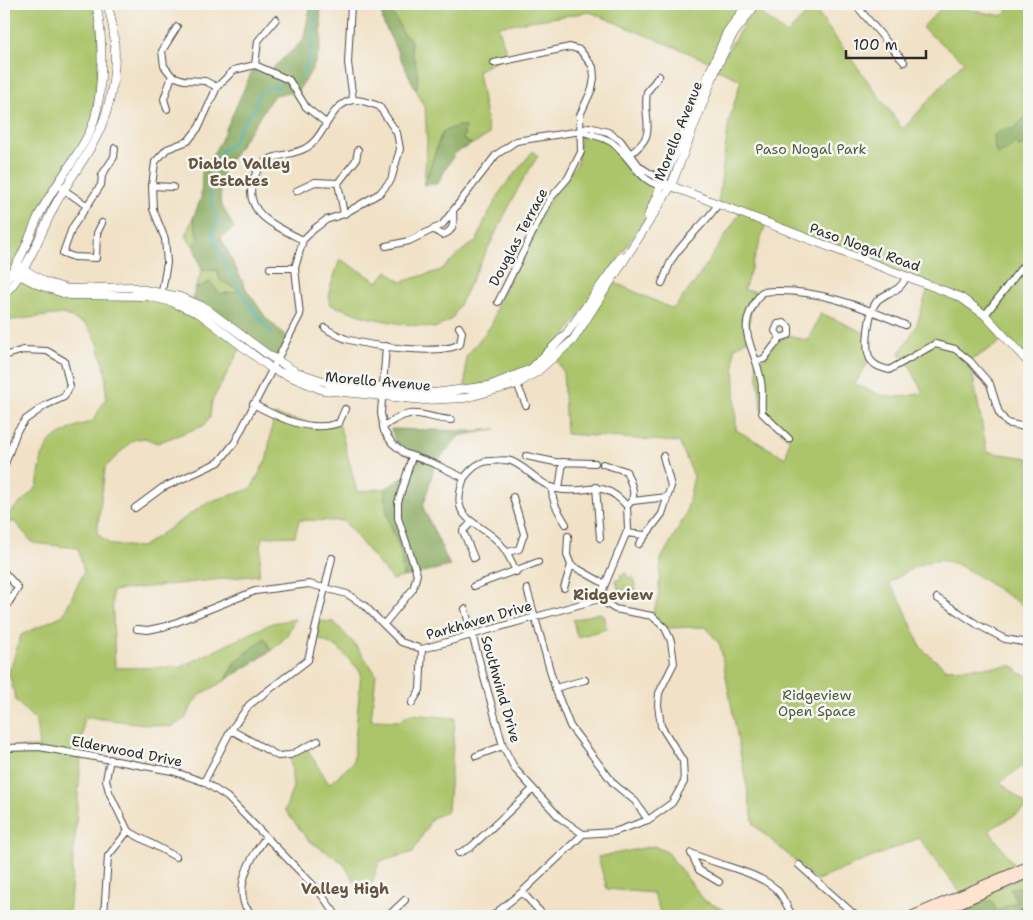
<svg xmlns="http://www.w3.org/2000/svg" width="1033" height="920" font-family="'Shantell Sans',sans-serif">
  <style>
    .green { fill: #acc56a; stroke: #6c784a; fill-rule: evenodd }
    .forest { fill: #89aa5e; stroke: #5a6a44 }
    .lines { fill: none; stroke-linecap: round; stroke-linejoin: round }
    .stream { stroke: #3bacb7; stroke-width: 2 }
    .minor-casing { stroke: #494642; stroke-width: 8 }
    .tertiary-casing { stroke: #494642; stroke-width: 9 }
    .secondary-casing { stroke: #494642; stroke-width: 11 }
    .minor { stroke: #fff; stroke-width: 6 }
    .tertiary { stroke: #fff; stroke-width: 8 }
    .secondary { stroke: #fde4d1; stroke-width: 9 }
    .labels { text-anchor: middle; stroke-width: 5; stroke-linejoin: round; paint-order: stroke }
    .street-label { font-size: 14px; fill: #2b2b2b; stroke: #f6f6f2 }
    .park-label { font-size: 14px; fill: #52593e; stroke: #f6f6f2 }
    .neighbourhood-label { font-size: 15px; font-weight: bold; fill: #67543e; stroke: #f6f6f2 }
  </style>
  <rect width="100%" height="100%" fill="#f6f6f2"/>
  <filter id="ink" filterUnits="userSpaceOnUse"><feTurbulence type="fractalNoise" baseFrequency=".02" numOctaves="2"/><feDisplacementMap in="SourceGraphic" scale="10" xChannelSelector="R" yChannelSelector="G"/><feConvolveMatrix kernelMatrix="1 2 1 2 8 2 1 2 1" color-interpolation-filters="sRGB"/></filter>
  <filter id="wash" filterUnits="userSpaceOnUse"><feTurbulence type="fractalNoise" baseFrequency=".0096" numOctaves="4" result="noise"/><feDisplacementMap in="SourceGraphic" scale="20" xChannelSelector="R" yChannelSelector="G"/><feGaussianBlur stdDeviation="1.12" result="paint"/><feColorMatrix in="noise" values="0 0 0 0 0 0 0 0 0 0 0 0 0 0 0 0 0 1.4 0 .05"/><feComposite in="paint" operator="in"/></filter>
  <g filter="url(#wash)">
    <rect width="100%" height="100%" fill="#f1e2c7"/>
    <path class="green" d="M12,4h84l4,54 -9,70 -87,154v-274z
      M381,4h367l-35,59 -123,-51 -92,14 9,28 -29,17 11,64 -17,9 -9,-3 2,-13 -21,4 -4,6 -16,47 3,-44 -2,-33 -42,-86z
      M1014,4h15v359l-22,-25 -37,23 17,91 42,6v149c-9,-2 -18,-10 -27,-15 -51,-33 -59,-46 -113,-9l13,20 19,45 25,21 68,-3 5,7 10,3v86l-29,20 29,25 -40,23 29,41 -56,24 -43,-57 -102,42 -63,-55 -34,-180 -14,-18 -41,1 -13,-12 6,-17 3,-40 25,-45 8,-38 -15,-34 -113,-8 -3,-63 -9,-14 19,-17 38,-59 62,28 22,-27 45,-69 -22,-9 11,-83 12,-41 -25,-11 38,-61 33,26 26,-27 90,122 61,-68 -42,-33 22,-23 58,11zM766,223l163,62 -13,42 -17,27 9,8 15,31c-33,7 -37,5 -68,-9l15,-25 -3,-25 -46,-21 -13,28 -19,-6 -13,8 -12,16 -8,2 6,52 27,26 -3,19 -50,-28 -2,-82 14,-8 3,-34 11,-14 -18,-2z
      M581,131l34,14 19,24 27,18 -10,24 -84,122 -36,36 -66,21 1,-33 26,-33 6,-22 51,-102 28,-36z
      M533,151l5,5 -17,27 -69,136 -17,9 -33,-4 -36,-7 -37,-13 1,-16 10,-29 38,23 9,-11 14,11 40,-12 22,-20 14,-9 7,-19 18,-33z
      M193,218l6,21 -6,6 -8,-9z
      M202,270h15l24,21 -21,3 -10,-12 -15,7z
      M19,276l50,19 79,1 52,18 41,33 -29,54 -2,16 -7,9 -46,17 -12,-5 -12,2 -28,28 -8,65 14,12 31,2 66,-45 43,-13 16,-31 7,-43 53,12 12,-4 18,69 29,-4c-2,29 5,36 14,62 3,8 2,19 3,27l-11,3 -48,-59 -45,-1 -4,16 -33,1 -3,38 -147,16 3,77 66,-1 91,-44 23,-4 -9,18 -15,14 -6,-12 -30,23 -9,18 -23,13 -9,9 -9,17 -14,8 -87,-10 -15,199h-65v-168l35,-1 -3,-26 -20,-20 -7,-28 12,-38 42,-20 21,-43 -6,-24 -45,-5 -19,-22 -10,5v-8l33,-31 5,-30 9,-17 23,-13 19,-6 13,-23v-24l-9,-33 -10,-16 -24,-11 -59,7v-27z
      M626,573l2,5 5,-1 4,16 -17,2 -4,-15 5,-1 -1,-4z
      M599,613l4,2 4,14 -30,8 -4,-17z
      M317,621l17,1 23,25 19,27 -5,46 29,1 10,-7 45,4 -7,93 -16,7 -19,34 -34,10 -9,27 -11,-1 -17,-26 -34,-22 -23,-30 8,-23 -3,-32 16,-8 23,37 24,-21 8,-91 -24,-25 -23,-10z
      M654,846l13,6 38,49 32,15h-75l-9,-23 -46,-4 -9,-32z
      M1029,873v38l-8,5h-72l-1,-6z"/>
    <path class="forest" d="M311,4h8c6,41 2,55 -22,88l-23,3 -51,76 -3,31 14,26 -13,10 25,51 20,29 23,21 -12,22 -85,-59 3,-13 15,-7 10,12 20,-3 -20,-11 -3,-10h-15l-9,-25 6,-6 -6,-21 8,-20 1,-26 18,-30 35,-77 14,6 34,-30z
      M381,4h8c3,11 11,19 14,30l8,5c-1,23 12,28 5,51l-33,-68z
      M1029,112v24l-3,9 -7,2 -5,-5 -5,7 -11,6 -3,-5 -1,-15 10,-6h10z
      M458,126l7,1 -2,13 9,4 -17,9 -18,31 -13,1 16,-47 4,-7z
      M391,429l83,2 22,-2 -37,7 -24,28 -12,43 27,59 -47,11c-1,-8 0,-19 -3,-27 -9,-26 -16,-33 -14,-62l20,-12 5,-18 -13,-10z
      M265,638l6,13 -45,29 9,-18z
      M1029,880v25l-8,4 -4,7h-59l16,-12 17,-4 6,11 19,-10 -6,-13 12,-1z"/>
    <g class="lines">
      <path class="stream" d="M301,77c13,-23 13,-48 14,-73
        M273,334c-22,-23 -52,-72 -61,-102l5,-9 -7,-28 4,-25 8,-20 10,-5 8,-17 16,-21 2,-12 13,-8h9"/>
    </g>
  </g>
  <g filter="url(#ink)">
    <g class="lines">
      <defs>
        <path id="minor" d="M351,4l-3,59 5,37
          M855,4l49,58
          M177,27l-15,24 2,15 8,10 12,4 21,1 12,6
          M494,63l76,-16 10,3 13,17 1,11 -2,11 -12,26 1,37 -13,26 -19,22 -51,102
          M255,65l3,-24 18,-22
          M167,109l-3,-10 8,-23
          M589,127l19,5 12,8 20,27 31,19c-29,3 -38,-26 -57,-42 -10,-8 -22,-8 -33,-13z
          M629,155c31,-22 13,-32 18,-63l12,-16
          M152,186l21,1
          M60,187l26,18
          M296,191l19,-9 23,1
          M344,214l-6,-31 18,-23 2,-10
          M102,223l-5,10 -1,25 -22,-1 -11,-4 9,-25 29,-43 1,-10 12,-18 1,-9
          M433,229l9,6c12,-3 12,-12 11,-23
          M386,246l23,-5 33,-16 54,-70 20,-14 65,-10
          M270,268h25
          M906,277c-7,17 -18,13 -29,24 -8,9 -13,46 -7,58 4,7 12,9 19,11l46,-26 20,5 15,12 20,23 9,29 8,10 22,5
          M662,283c3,-7 6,-15 9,-22 12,-21 34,-36 47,-57
          M161,297l6,-34 -2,-24 -12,-30 -1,-23 3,-24 12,-13 21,-8 11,-14 18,-40 17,-17 21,-5 34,15 17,27 20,16
          M985,315l44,-57
          M325,328c6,4 14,8 21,11 24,7 93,17 114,5l2,-12 -3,-5
          M386,346l-5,67 3,18 8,12 12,10 31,11 29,14c8,-10 15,-17 28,-17 5,0 14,-2 19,0 16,6 28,24 46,28 32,7 42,-14 70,17l1,23 -29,70
          M4,356l19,-6 24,1 17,10 6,25 -6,11 -18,8 -21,15 -8,11 -13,36
          M756,361l8,-2 16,-21 9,-3v-8l-5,-4 -6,1 -3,7 5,7
          M514,377l12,28
          M253,404c26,14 57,29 86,19l6,-14
          M383,427c33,-23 34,-10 68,-7
          M789,439l-27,-26c-1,-11 1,-22 -1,-32 -7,-40 -29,-50 1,-89 48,-6 99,14 143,33
          M526,456l29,6 40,1
          M603,464l23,7c5,13 13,25 1,35
          M464,478c-13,37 2,38 28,58 12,9 19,23 24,36
          M552,487c-1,15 7,25 14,37
          M596,487l4,51
          M559,489l4,-27
          M633,501l34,-4
          M135,508l27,-20 57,-26 16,-20 65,-127 -5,-47 8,-28 11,-11 12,-9 18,-6 36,-21 11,-13 9,-31 -3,-16 -18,-27c-7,-2 -18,-7 -26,-6 -24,4 -28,38 -47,48 -12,7 -29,6 -40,13 -6,3 -10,12 -13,19 -11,34 26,48 50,60
          M471,523l-8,8 11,27
          M626,533l19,2
          M639,544l23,-30 9,-28 -8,-30
          M508,552l11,-3 5,-15 -11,-37
          M571,565l34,19
          M4,572l14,16 -14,22
          M474,586l64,-24
          M564,588l7,-23 -4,-10 1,-19
          M527,589l28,99 15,38 44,58 21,17 13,19
          M937,598l41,27 27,14 24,4
          M465,609l38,137 12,23 45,49 23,16 31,-2 34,-12 24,-17 12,-21 -1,-21 -22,-35 -3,-21 1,-12 15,-30 -3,-22 -6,-13 -13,-12 -37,-7 -16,-10
          M384,624l29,-35 4,-15 -19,-56v-16l14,-45
          M137,629l11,1 19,-4 88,-35 54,-7 38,10 17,11 37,37 21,7 177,-50
          M555,688l30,-8
          M412,703l8,-13 2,-41
          M231,730l47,26 12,-1 28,-14
          M4,748l35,-1 133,24 32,11 23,15 91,93 19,26
          M476,756l27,-10
          M110,759l-4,21 3,12 19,39 48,26
          M204,782l27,-52 18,-25 59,-45 24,-102
          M459,853l12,-6 62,-58
          M799,865l57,51
          M719,882l-20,-12 -8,-17c25,12 65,18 85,36 7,7 12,19 16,27
          M522,892l22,24
          M104,916l4,-60 20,-25
          M254,916c-3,-3 -9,-8 -10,-13 -7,-22 9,-49 22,-66
          M388,916l17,-16
          M492,916l30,-24 61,-58
          M1021,916l8,-5"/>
        <path id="tertiary" d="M671,186l289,111 25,18 44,48
          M648,216l79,-184 20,-27
          M17,265l28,17 23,7 62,-2 50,10 24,10 63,47 29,18 33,11 105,10 55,-7 42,-17 36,-36 54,-76
          M13,272l26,13 30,10 79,1 24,6 28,12 72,55 51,21 101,10 41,-2 52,-14 21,-13 35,-31 82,-128 16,-26 45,-117 16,-33 24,-32
          M4,282c18,-20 24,-44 35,-67 15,-30 38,-56 52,-86 13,-31 13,-93 5,-125
          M4,294c23,-22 35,-57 49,-85 14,-28 36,-53 48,-82 15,-36 19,-87 6,-123"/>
        <path id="secondary" d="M912,916l117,-50
          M930,916l94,-41"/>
      </defs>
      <use href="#minor" class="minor-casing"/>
      <use href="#tertiary" class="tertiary-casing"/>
      <use href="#secondary" class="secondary-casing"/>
      <use href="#minor" class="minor"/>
      <use href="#tertiary" class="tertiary"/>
      <use href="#secondary" class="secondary"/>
    </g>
  </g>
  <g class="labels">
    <g class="street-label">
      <text transform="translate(678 131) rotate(-68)" y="5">Morello Avenue</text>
      <text transform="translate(518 237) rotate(-62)" y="5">Douglas Terrace</text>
      <text transform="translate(865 247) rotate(20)" y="5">Paso Nogal Road</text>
      <text transform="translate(378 381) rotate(5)" y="5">Morello Avenue</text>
      <text transform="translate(479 620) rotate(-16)" y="5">Parkhaven Drive</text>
      <text transform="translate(501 689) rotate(74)" y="5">Southwind Drive</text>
      <text transform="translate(127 751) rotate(11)" y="5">Elderwood Drive</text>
    </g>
    <g class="park-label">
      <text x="811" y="154">Paso Nogal Park</text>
      <text x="817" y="700">Ridgeview<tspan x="817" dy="16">Open Space</tspan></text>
    </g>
    <g class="neighbourhood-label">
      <text x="239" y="169">Diablo Valley<tspan x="239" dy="17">Estates</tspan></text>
      <text x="613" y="600">Ridgeview</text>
      <text x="345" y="894">Valley High</text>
    </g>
  </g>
  <rect width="1033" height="920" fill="none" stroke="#f6f6f2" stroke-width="20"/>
  <path d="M846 50v8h80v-8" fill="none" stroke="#2b2b2b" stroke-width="2.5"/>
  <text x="853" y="50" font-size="15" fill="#2b2b2b" stroke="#f6f6f2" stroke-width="4" paint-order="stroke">100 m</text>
</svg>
